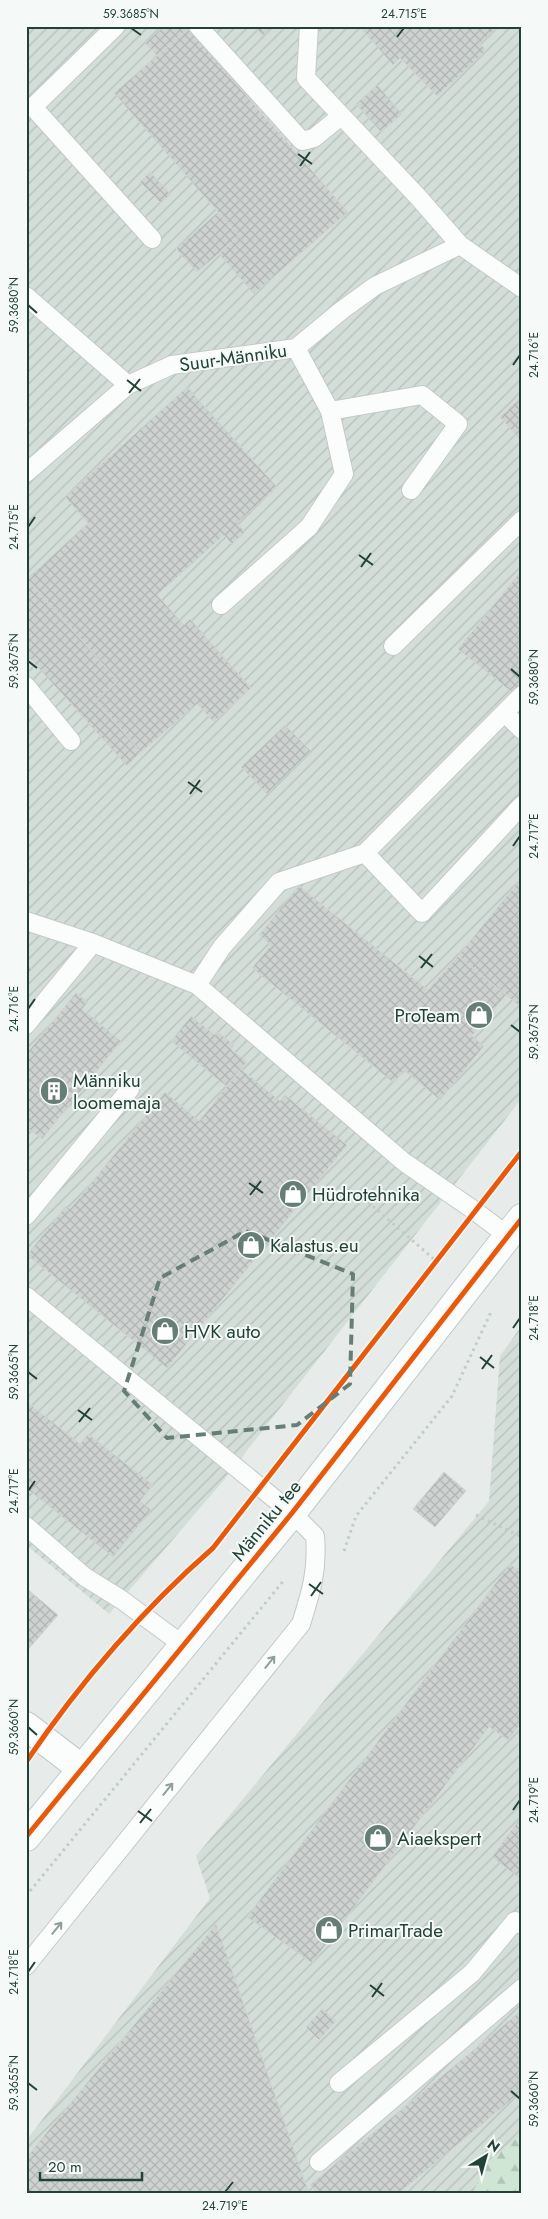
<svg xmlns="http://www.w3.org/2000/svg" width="548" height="2219" font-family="Jost,sans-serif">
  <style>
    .industrial { fill: url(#industrial-furrows) }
    .forest { fill: url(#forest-firs) }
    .building { fill: url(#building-cross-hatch); stroke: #cfd5d3 }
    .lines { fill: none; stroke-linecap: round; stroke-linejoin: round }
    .lane-casing { stroke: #c4c9c7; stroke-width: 20 }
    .street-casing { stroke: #c4c9c7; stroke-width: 30 }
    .secondary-casing { stroke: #c2cac7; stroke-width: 30 }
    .path { stroke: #c2cbc8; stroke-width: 3; stroke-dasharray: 2.5 4; stroke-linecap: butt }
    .lane { stroke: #fbfcfc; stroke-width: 18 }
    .street { stroke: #fbfcfc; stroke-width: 28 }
    .secondary { stroke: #fbfcfc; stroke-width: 28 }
    .cycleway-casing { stroke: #f5faf8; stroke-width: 8 }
    .cycleway { stroke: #e8590c; stroke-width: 5 }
    .oneway { stroke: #8e9f9a }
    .marked { fill: none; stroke: #677e76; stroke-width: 4; stroke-dasharray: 10 6; stroke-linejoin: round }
    .ticks { fill: none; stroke: #224238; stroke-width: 2 }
    .labels { text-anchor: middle; stroke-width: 4; stroke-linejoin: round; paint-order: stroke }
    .street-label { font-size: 19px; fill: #224238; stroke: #f5faf8 }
    .poi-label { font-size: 19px; fill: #224238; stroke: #f5faf8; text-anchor: start }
    .neatline { fill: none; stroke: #224238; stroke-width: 2 }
    .ticks-label { font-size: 12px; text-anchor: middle; fill: #224238 }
  </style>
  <defs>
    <pattern id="industrial-furrows" width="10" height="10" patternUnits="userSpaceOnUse" patternTransform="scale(1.25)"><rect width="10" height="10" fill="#d4ded9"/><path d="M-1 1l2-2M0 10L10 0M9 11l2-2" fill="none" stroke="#b6c0bb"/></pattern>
    <pattern id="forest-firs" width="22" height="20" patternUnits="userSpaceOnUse" patternTransform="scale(1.25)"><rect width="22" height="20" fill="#cfe6d5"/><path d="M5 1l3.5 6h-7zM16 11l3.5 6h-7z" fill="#b1c6b8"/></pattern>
    <pattern id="building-cross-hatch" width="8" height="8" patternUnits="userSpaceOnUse" patternTransform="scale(1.25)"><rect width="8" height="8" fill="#ced3d1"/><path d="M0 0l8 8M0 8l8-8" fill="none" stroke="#b1b6b4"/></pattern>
  </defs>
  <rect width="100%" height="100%" fill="#e7ecea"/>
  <path class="industrial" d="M26,26h496v1072l-298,382 -115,134 -83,-69z
    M522,1325v868h-496v-52l184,-243 -14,-42 293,-355 11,-145z"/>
  <path class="forest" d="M522,2134v59h-49l13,-30z"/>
  <path class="building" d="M164,26h21l3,3 -31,27 -12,-13z
    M254,26h20l-11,10z
    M359,26h140l-19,17 6,8 -49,45 -37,-38 -7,7z
    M188,29l160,183 -94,82 -35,-40 20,-18 -125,-143z
    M377,85l25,29 -21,18 -25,-28z
    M150,172l21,22 -10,9 -21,-21z
    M218,212l21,24 -42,36 -21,-23z
    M187,387l90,100 -40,36 8,9 -13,12 -8,-9 -67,60 27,30 6,-6 61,69 -37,34 -17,-18 -56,48 -45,-51 22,-20 -91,-102 61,-56 -23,-26z
    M522,396v46l-22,-25z
    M522,570v130l-64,-51z
    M27,579l91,102 -22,20 45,51 -14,14 -101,-112z
    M285,725l26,26 -44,43 -26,-27z
    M522,877v131l-64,-52z
    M299,886l129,104 30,-34 48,39 -34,41 12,10 -44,54 -36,-30 -10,13 -142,-115 19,-23 -12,-10z
    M26,964l6,5 -6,7z
    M76,993l12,9 -6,7 39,32 -79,98 -16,-12v-73z
    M191,1016l24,19 3,-3 16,13 -3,4 16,13 -21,24 -55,-45z
    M241,1069l39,32 5,-6 62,50 -180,223 -140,-113 39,-49 4,3 95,-117 34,29z
    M26,1401l54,43 8,-10 65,51 -13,16 11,9 -38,47 -87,-69z
    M444,1472l22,19 -31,36 -22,-18z
    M510,1564l12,9v149l-14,18 -19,-13 -177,236 -65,-46z
    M26,1588l32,27 -32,37z
    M522,1816v64l-30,-23z
    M216,1924l93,269h-283v-35z
    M322,2009l14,12 -17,19 -13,-13z
    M522,2010v81l-123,102h-82l-7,-8z"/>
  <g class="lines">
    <defs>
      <path id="lane" d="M116,26l-83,81 119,132
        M198,26l104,115 12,-3 27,-22
        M309,26l-3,52 113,120 41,47
        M26,296l102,89
        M330,411l92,-16 36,29 -47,66
        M26,473l102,-88 44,-20 124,-17 46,-38 33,-24 85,-41 62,43
        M221,605l88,-78 35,-53 -14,-63 -34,-63
        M393,646l129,-126
        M26,686l45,55
        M506,714l16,16
        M365,853l57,60 100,-108
        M26,921l67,22 104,42 207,177 71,49 33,25
        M197,985l25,-38 57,-65 86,-29 157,-158
        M26,1025l67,-82
        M26,1216l104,-127
        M26,1296l266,217 23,23c3,34 -4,56 -14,88l-275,342
        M26,1526l59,51 37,23 61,45
        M339,2083l133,-110 43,-52 7,4
        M319,2162l203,-174"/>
      <path id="street" d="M26,1726l56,43"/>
      <path id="secondary" d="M26,1837l266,-324 230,-295"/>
    </defs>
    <use href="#lane" class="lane-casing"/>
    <use href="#street" class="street-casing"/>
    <use href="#secondary" class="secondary-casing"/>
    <path class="path" d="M368,1202l68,59
      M476,1515l46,22
      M344,1551l12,-35 96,-120 39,-84
      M26,1896l259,-317"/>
    <use href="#lane" class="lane"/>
    <use href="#street" class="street"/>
    <use href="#secondary" class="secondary"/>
    <defs>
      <path id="cycleway" d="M26,1762c53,-78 116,-152 187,-214l309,-397
        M26,1837l266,-324 230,-295"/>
    </defs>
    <use href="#cycleway" class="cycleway-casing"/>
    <use href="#cycleway" class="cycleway"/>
  </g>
  <defs><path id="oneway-shaft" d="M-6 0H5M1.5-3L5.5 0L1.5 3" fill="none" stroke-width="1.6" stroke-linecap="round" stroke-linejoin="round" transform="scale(1.25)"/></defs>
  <g class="oneway">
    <use href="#oneway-shaft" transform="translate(270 1662) rotate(-51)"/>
    <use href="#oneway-shaft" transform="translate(168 1789) rotate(-51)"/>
    <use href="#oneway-shaft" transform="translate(57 1928) rotate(-51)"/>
  </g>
  <path class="marked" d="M246,1231l107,43 -3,110 -53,41 -130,13 -43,-47 36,-113z"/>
  <path class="ticks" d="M131,28l10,7M397,37l7,-9M298,154l14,10M300,166l10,-14M28,305l9,8M513,365l7,-10M127,380l14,11M129,393l11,-14M28,527l7,-10M359,555l14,10M361,567l10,-14M28,661l9,7M511,669l9,8M188,782l14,10M190,794l10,-14M513,846l7,-10M419,956l14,11M421,968l11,-14M28,1009l7,-10M511,1025l9,7M249,1183l14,10M250,1195l11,-14M513,1328l7,-10M480,1357l14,11M482,1369l10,-14M28,1372l9,7M78,1410l14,10M79,1422l11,-14M28,1491l7,-10M309,1584l14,10M311,1596l10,-14M28,1727l9,8M513,1810l7,-10M138,1811l14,10M140,1823l11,-14M28,1972l7,-10M370,1985l14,11M372,1997l10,-14M28,2083l9,7M511,2091l9,8M225,2192l8,-10"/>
  <defs>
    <symbol id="shop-disc" viewBox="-11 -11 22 22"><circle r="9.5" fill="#677e76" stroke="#f5faf8"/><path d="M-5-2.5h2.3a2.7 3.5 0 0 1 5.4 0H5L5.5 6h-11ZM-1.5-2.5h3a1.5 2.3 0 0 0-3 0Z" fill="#fff"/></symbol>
    <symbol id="building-disc" viewBox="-11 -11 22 22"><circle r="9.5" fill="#677e76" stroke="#f5faf8"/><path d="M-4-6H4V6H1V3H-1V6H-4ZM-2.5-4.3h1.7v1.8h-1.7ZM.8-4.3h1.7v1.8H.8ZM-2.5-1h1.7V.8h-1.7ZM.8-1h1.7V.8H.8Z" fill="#fff"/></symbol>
  </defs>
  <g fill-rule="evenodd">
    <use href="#shop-disc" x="463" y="999" width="32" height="32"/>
    <use href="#building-disc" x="38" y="1075" width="32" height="32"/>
    <use href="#shop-disc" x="277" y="1178" width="32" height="32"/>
    <use href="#shop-disc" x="235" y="1229" width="32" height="32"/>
    <use href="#shop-disc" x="149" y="1315" width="32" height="32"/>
    <use href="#shop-disc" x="362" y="1822" width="32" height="32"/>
    <use href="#shop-disc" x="313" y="1914" width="32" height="32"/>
  </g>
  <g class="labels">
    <g class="street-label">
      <text transform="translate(233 357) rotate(-8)" y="7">Suur-Männiku</text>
      <text transform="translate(266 1520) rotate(-51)" y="7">Männiku tee</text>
    </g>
    <g class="poi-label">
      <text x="460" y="1022" text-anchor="end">ProTeam</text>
      <text x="73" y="1087">Männiku<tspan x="73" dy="22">loomemaja</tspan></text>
      <text x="312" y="1201">Hüdrotehnika</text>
      <text x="270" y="1252">Kalastus.eu</text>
      <text x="184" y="1338">HVK auto</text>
      <text x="397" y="1845">Aiaekspert</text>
      <text x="348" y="1937">PrimarTrade</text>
    </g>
  </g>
  <rect width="548" height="2219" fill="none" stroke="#f5faf8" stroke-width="55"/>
  <g transform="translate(486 2156) rotate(37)" stroke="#f5faf8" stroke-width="4" paint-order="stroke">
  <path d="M0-4L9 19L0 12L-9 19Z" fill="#224238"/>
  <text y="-8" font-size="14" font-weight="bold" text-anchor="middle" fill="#224238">N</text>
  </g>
  <path d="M40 2172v8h102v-8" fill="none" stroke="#224238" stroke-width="2.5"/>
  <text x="48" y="2172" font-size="15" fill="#224238" stroke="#f5faf8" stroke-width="4" paint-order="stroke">20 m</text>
  <rect x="28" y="28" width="492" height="2164" class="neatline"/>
  <g class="ticks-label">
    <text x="131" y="18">59.3685°N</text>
    <text x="404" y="18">24.715°E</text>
    <text transform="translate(14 305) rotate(-90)" y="4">59.3680°N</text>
    <text transform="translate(534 355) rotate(-90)" y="4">24.716°E</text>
    <text transform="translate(14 527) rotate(-90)" y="4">24.715°E</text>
    <text transform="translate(14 661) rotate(-90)" y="4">59.3675°N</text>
    <text transform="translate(534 677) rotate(-90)" y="4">59.3680°N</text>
    <text transform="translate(534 836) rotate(-90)" y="4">24.717°E</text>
    <text transform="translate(14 1009) rotate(-90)" y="4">24.716°E</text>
    <text transform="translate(534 1032) rotate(-90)" y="4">59.3675°N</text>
    <text transform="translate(534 1318) rotate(-90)" y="4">24.718°E</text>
    <text transform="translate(14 1372) rotate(-90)" y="4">59.3665°N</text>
    <text transform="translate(14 1491) rotate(-90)" y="4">24.717°E</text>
    <text transform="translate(14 1727) rotate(-90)" y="4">59.3660°N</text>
    <text transform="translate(534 1800) rotate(-90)" y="4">24.719°E</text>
    <text transform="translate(14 1972) rotate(-90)" y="4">24.718°E</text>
    <text transform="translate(14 2083) rotate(-90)" y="4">59.3655°N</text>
    <text transform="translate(534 2099) rotate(-90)" y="4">59.3660°N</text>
    <text x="225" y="2210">24.719°E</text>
  </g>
</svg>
